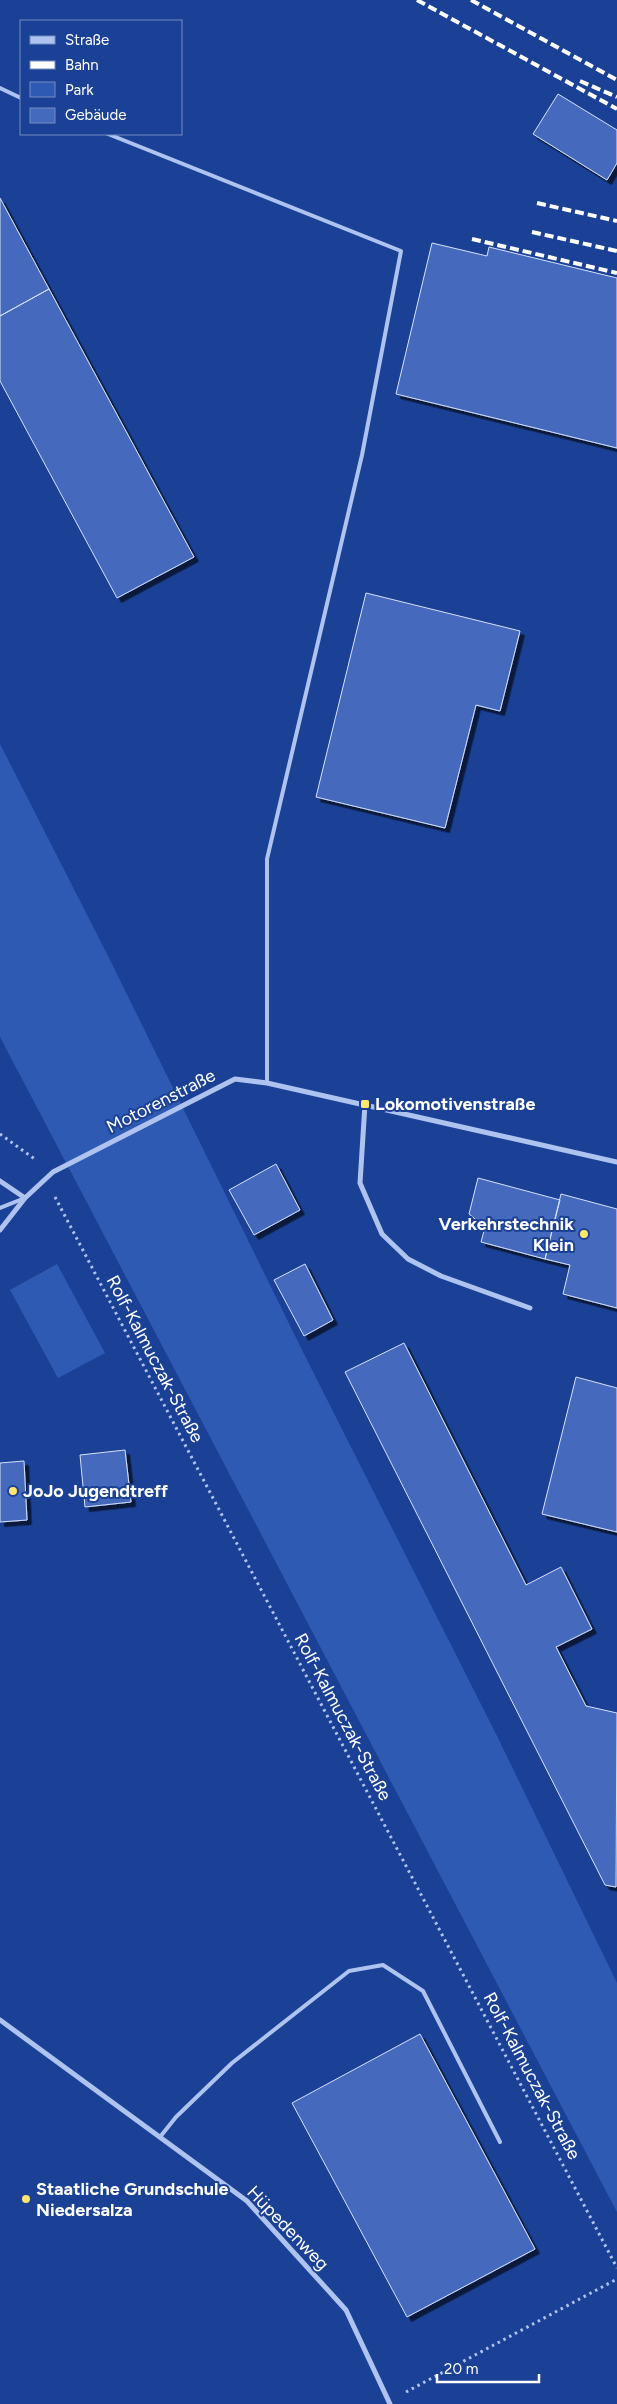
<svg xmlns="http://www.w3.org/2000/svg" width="617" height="2404" font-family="Figtree,sans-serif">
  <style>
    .green { fill: #2f5ab4 }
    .building { fill: #446abd; stroke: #d5e1fb; filter: url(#shadow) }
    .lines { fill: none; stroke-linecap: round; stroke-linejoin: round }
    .path { stroke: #aec3f0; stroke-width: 3; stroke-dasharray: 2.5 4; stroke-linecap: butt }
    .service { stroke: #aec3f0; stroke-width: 4 }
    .minor { stroke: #aec3f0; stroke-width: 5 }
    .rail { stroke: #fff; stroke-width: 4; stroke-dasharray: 9 4; stroke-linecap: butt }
    .poi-dot { fill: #ffe76d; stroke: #1b4196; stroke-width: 2 }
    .labels { text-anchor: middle; stroke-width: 4; stroke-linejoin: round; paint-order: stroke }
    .street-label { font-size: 18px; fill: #fff; stroke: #1b4196 }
    .poi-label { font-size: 18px; font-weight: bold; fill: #fff; stroke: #1b4196; text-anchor: start }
  </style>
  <defs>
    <filter id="shadow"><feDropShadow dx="4.5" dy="4.5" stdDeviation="0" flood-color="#0009"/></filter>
  </defs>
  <rect width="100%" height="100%" fill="#1b4196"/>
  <path class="green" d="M0,744l108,212 196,398 192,380 121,249v229l-617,-1175z
    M57,1264l48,89 -47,25 -48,-88z"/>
  <path class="building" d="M558,94l59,36v33l-10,17 -74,-46z
    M0,198l49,91 -49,27z
    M432,243l55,13 2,-9 128,31v170l-221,-54z
    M49,289l145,268 -77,41 -117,-217v-65z
    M366,593l154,38 -20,80 -24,-6 -31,123 -129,-31z
    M276,1164l24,46 -46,25 -25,-45z
    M478,1178l82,22 -15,59 -64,-17 4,-15 -16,-13z
    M561,1194l56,15v99l-54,-14 7,-29 -25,-6z
    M305,1264l28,56 -29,16 -30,-56z
    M404,1343l122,242 35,-18 31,62 -36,18 30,59 31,7 -1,174 -11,-2 -260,-513z
    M576,1377l41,11v144l-75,-18z
    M125,1450l6,52 -46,5 -5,-52z
    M24,1461l3,59 -27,2v-59z
    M420,2034l115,215 -128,68 -115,-214z"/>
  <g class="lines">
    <path class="path" d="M0,1134l36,26
      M55,1197l562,1071
      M406,2392l211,-113"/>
    <path class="service" d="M0,88l21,10
      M108,134l293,117 -39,204 -95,404v224
      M0,1208l25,-10
      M160,2137l16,-20 56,-54 117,-92 34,-6 40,26 77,151"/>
    <path class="minor" d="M365,1104l-5,79 22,51 26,25 33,17 89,32
      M0,1181l25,17
      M0,1230l25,-32 28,-26 182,-93 32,4 350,79
      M0,2020l247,181 99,109 44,94"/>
    <path class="rail" d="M417,0l200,109
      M471,0l146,80
      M580,81l37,16
      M537,203l80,18
      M532,232l85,19
      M472,239l145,34"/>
  </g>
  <g class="poi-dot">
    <rect x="360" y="1099" width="10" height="10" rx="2.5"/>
    <circle cx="584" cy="1234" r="5"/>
    <circle cx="13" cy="1491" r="5"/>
    <circle cx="26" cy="2199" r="5"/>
  </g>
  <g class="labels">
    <g class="street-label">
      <text transform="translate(161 1101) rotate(-27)" y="6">Motorenstraße</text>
      <text transform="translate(155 1359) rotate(62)" y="6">Rolf-Kalmuczak-Straße</text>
      <text transform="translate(343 1717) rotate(62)" y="6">Rolf-Kalmuczak-Straße</text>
      <text transform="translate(532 2076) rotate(62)" y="6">Rolf-Kalmuczak-Straße</text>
      <text transform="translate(288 2228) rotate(46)" y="6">Hüpedenweg</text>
    </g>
    <g class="poi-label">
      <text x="375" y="1110">Lokomotivenstraße</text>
      <text x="574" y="1230" text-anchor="end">Verkehrstechnik<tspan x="574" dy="21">Klein</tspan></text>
      <text x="23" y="1497">JoJo Jugendtreff</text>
      <text x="36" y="2195">Staatliche Grundschule<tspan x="36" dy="21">Niedersalza</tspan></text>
    </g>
  </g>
  <rect x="20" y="20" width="162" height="115" fill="#1b4196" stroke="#768dc0"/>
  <rect x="30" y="36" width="25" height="8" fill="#aec3f0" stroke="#768dc0"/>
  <text x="65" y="45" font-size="15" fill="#ffffff">Straße</text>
  <rect x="30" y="61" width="25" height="8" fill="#ffffff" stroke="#768dc0"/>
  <text x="65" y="70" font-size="15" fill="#ffffff">Bahn</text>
  <rect x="30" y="82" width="25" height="15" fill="#2f5ab4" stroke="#768dc0"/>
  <text x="65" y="95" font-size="15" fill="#ffffff">Park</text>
  <rect x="30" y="108" width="25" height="15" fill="#446abd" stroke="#768dc0"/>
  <text x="65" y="120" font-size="15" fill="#ffffff">Gebäude</text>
  <path d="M437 2374v8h102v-8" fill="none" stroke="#ffffff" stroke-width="2.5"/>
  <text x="444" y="2374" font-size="15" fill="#ffffff" stroke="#1b4196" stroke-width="4" paint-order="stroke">20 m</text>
</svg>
